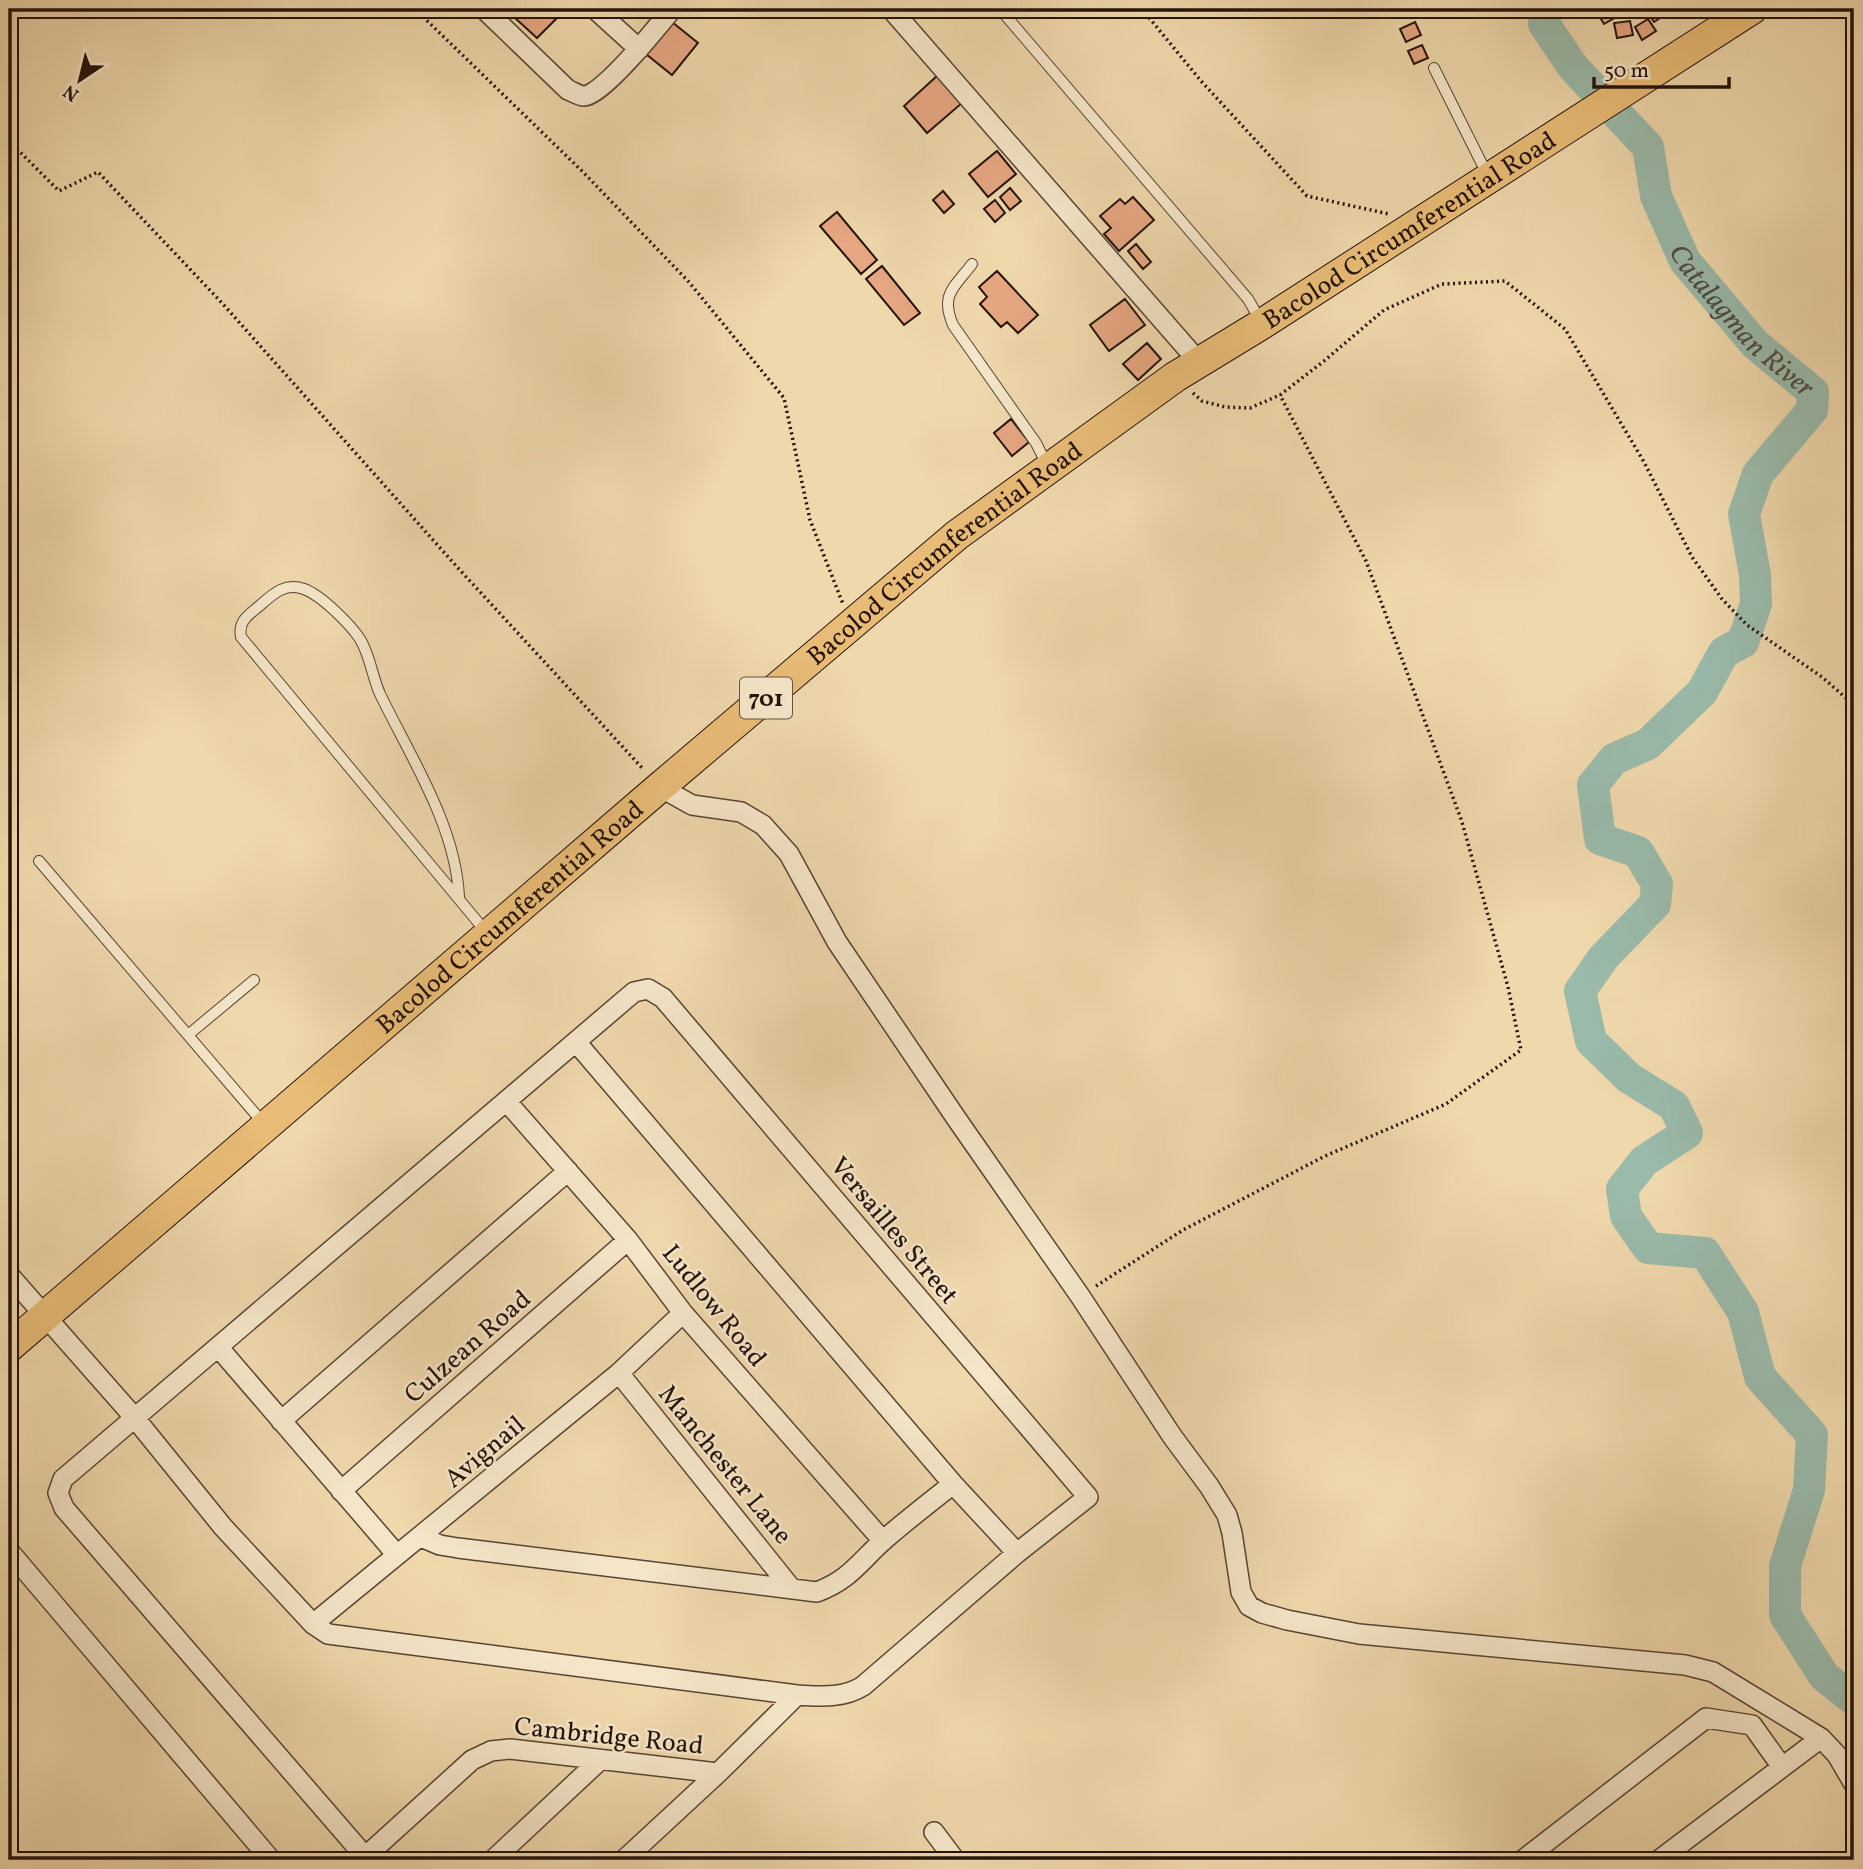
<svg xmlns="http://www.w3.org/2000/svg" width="1863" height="1869" font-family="Vollkorn,serif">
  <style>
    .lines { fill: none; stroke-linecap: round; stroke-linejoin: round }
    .river { stroke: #9abaaa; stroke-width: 32 }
    .building { fill: #e6a782; stroke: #24120b; stroke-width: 2 }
    .service-casing { stroke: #574433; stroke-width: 12 }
    .minor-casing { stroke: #574433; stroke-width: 22 }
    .primary-casing { stroke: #24120b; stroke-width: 32 }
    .path { stroke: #24120b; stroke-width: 3.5; stroke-dasharray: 2 3.5; stroke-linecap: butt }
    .service { stroke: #f5e6c9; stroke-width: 10 }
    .minor { stroke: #f5e6c9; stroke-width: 19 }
    .primary { stroke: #e8bc76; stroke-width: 30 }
    .labels { text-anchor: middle; stroke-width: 5; stroke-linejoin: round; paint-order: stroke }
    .shield { fill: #f5e6c9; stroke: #635244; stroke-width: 2 }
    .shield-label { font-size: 24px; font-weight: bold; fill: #24120b }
    .street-label { font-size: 26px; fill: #24120b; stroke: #f5e6c9 }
    .water-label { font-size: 28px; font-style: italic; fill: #4d4d43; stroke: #f5e6c9 }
  </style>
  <rect width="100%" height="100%" fill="#efd8ac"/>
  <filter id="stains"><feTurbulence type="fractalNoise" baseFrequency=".00286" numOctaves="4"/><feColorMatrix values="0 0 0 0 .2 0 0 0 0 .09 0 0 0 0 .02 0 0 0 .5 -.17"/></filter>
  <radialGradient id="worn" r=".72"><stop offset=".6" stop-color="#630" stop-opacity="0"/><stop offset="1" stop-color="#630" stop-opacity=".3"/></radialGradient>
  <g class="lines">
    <path class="river" id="s1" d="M1547,9l-3,15 29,43 75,80 8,49 29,65 70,83 58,48 -1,18 -54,64 -14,40 11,61 1,29 -13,38 -19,10 -22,40 -54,52 -34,15 -21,26 7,54 38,13 19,32 -2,20 -52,54 -23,33 11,50 38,37 45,28 13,27 -43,28 -22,28 4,27 22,32 57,5 38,59 17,65 52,58 -3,55 -24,76v49l39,61 30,24"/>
  </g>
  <path class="building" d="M523,9h26l9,8 -21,21 -22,-20z
    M1595,9h35l-26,15z
    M1665,9l3,4 -14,9 -8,-12z
    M1648,19l8,12 -14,9 -7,-13z
    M1630,21l3,14 -16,3 -3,-15z
    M672,22l26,21 -26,32 -26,-21z
    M1415,22l6,13 -15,7 -6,-13z
    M1422,45l6,13 -14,6 -6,-13z
    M938,75l24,28 -35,30 -23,-27z
    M997,151l19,23 -28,23 -19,-23z
    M1010,188l11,13 -11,9 -10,-13z
    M943,191l11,13 -10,9 -11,-13z
    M1133,197l21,23 -35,31 -15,-17 7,-6 -11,-12 20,-17 5,5z
    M995,200l10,13 -10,9 -11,-13z
    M837,212l40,48 -16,14 -41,-48z
    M1136,244l15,18 -8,7 -15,-18z
    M882,266l38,47 -16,12 -38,-46z
    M997,271l41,44 -20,18 -11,-11 -6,5 -21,-23 7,-7 -8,-10z
    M1125,299l20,26 -36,26 -19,-26z
    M1147,343l14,16 -23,21 -15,-16z
    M1011,419l18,23 -17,14 -18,-23z"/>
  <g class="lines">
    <defs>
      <path id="service" d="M1000,9l248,290 12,21
        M1434,68l54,108
        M972,264c-18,24 -32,30 -19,61l83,118 12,24
        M39,861l225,263
        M459,897c-3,-71 -49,-141 -79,-203 -8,-18 -10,-39 -20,-55 -10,-15 -39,-44 -56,-50 -20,-7 -32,6 -46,18 -11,9 -20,15 -17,30l246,296
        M188,1035l66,-55"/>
      <path id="minor" d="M484,9l84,81c4,1 11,6 16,6 18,0 75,-71 88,-87
        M595,9l44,40
        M891,9l307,352
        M660,787l32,18 49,7 22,13 26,29 48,88 119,176 124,178 92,140 37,50 18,29 5,18 9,59 8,14 13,7 25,7 72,14 326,31 28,7 108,66 16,17 17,29
        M576,1042l377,442 64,69
        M507,1102l121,138 55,73 200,228
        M9,1275l125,142 89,110 90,97 15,10 469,61c23,1 45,4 66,-9l154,-133 71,-56 -425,-499 -15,-9 -14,3 -571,487 -5,14 6,15 304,352
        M219,1348l178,207
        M619,1373l172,215
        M281,1421l287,-250
        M341,1491l287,-251
        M421,1537l19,8 18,3 359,44c34,-13 42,-30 68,-53 22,-19 45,-37 68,-55
        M9,1551l262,309
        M313,1624l306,-251 64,-60
        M934,1832l21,28
        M365,1857l107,-97 19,-9 19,-2 208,24
        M493,1860l107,-100
        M624,1860l94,-87 79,-78
        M1523,1860l183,-142 46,7 30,42
        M1659,1860l162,-122"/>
      <g id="primary">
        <path id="s2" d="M9,1347l651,-560 297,-252 218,-158 87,-53 490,-315"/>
      </g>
    </defs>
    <use href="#service" class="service-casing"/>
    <use href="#minor" class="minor-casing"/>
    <use href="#primary" class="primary-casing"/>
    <path class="path" d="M415,9l168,163 105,109 96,117 26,122 33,84
      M1142,9l59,72 106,115 82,18
      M9,141l50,50 39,-19 124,131 236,265 186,202
      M1193,393l9,8 23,6 25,1 30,-13 44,-34 60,-51 58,-26 63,-3 60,48 79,133 48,95 30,42 25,26 75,52 32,28
      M1096,1286l87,-56 142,-74 121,-52 75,-54 -13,-63 -46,-165 -96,-261 -86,-166"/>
    <use href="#service" class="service"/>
    <use href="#minor" class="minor"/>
    <use href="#primary" class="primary"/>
  </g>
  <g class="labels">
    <rect class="shield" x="740" y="677.5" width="52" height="41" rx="5"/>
    <g class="shield-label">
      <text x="766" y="706">701</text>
    </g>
    <g class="street-label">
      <text dy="9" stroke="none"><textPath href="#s2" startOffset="1794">Bacolod Circumferential Road</textPath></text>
      <text dy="9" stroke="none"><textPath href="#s2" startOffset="1227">Bacolod Circumferential Road</textPath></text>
      <text dy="9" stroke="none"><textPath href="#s2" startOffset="660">Bacolod Circumferential Road</textPath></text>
      <text transform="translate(895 1230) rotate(50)" y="9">Versailles Street</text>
      <text transform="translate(715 1305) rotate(51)" y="9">Ludlow Road</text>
      <text transform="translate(467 1346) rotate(-41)" y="9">Culzean Road</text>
      <text transform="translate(484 1451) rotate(-40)" y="9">Avignail</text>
      <text transform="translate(726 1464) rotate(51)" y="9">Manchester Lane</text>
      <text transform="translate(609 1735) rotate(6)" y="9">Cambridge Road</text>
    </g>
    <g class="water-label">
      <text dy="10" stroke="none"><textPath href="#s1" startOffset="380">Catalagman River</textPath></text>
    </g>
  </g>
  <rect width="1863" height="1869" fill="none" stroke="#efd8ac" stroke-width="35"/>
  <rect x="10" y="10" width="1842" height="1848" fill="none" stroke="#24120b" stroke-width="3.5"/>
  <rect x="18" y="18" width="1828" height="1834" fill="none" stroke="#24120b" stroke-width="2"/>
  <g transform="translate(80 80) rotate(215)" stroke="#f5e6c9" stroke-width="5" paint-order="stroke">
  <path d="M0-5L12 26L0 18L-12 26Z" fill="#24120b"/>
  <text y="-10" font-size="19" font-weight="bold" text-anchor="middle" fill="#24120b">N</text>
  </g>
  <path d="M1594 77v10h135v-10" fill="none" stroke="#24120b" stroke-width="3.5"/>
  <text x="1604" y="77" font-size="21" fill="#24120b" stroke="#f5e6c9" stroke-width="5" paint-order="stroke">50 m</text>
  <rect width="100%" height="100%" filter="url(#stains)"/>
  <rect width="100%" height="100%" fill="url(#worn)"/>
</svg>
